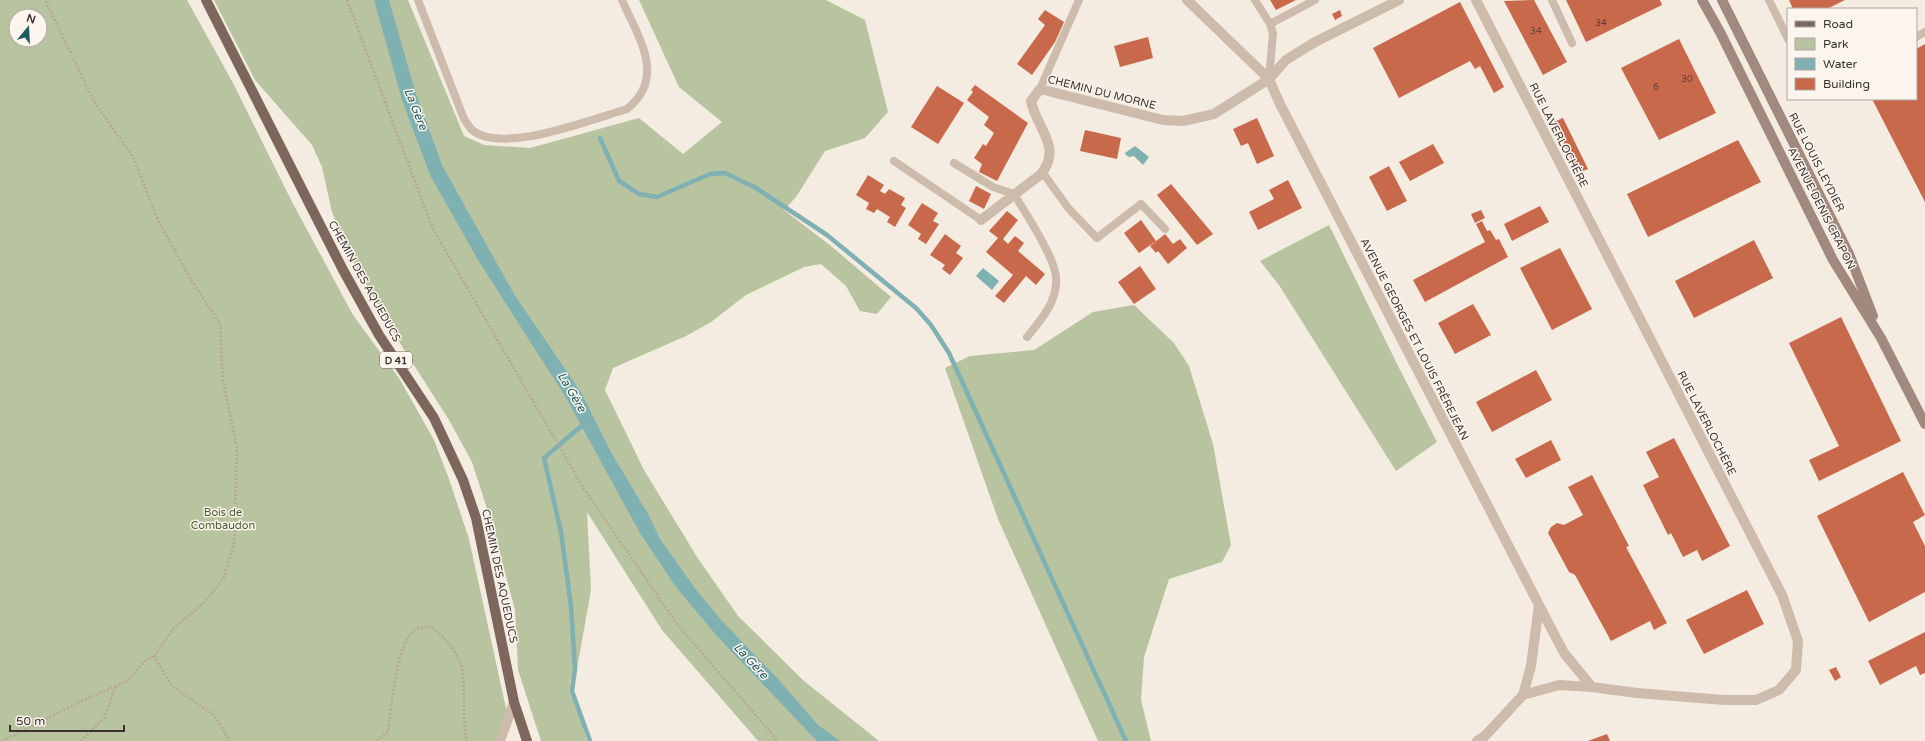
<svg xmlns="http://www.w3.org/2000/svg" width="1925" height="741" font-family="'Varela Round',sans-serif">
  <style>
    .green { fill: #b8c4a0; fill-rule: evenodd }
    .water { fill: #7fb0b2 }
    .lines { fill: none; stroke-linecap: round; stroke-linejoin: round }
    .stream { stroke: #7fb0b2; stroke-width: 4.5 }
    .building { fill: #c8694b }
    .path { stroke: #b9a596; stroke-width: 2.5; stroke-dasharray: 2 2; stroke-linecap: butt }
    .service { stroke: #cdbbac; stroke-width: 8 }
    .minor { stroke: #cdbbac; stroke-width: 10 }
    .secondary { stroke: #a18a7d; stroke-width: 10 }
    .primary { stroke: #7d675c; stroke-width: 10 }
    .labels { text-anchor: middle; stroke-width: 3; stroke-linejoin: round; paint-order: stroke }
    .number-label { font-size: 9px; fill: #5e3e33 }
    .shield { fill: #fbf5ee; stroke: #756b66; stroke-width: 1 }
    .shield-label { font-size: 10px; font-weight: bold; fill: #3b302b }
    .street-label { font-size: 11px; fill: #3b302b; stroke: #fbf5ee }
    .park-label { font-size: 11px; fill: #4a5a2e; stroke: #fbf5ee }
    .water-label { font-size: 12px; font-style: italic; fill: #1f5a5e; stroke: #fbf5ee }
  </style>
  <rect width="100%" height="100%" fill="#f4ebe1"/>
  <path class="green" d="M0,0h187l46,83 58,117 62,115 46,63 35,62 15,39 20,60 38,174 -9,28h-498zM16,16h24v24h-24z
    M214,0h194l56,136 20,9 46,3 109,-30 44,36 39,-32 -43,-35 -40,-87h187l39,20 23,92 -23,26 -40,13 -29,46 -12,13 47,36 60,51 -14,17 -17,-3 -14,-25 -25,-22 -17,3 -58,28 -35,27 -25,14 -73,32 -8,22 39,80 53,87 41,59 66,65 75,60h-121l-96,-111 -75,-118 4,78 -15,84 -6,8 17,59h-46l-23,-71 -3,-60 -23,-86 -20,-62 -23,-42 -51,-80 -49,-86 -17,-42 -10,-45 -10,-22 -57,-65z
    M1329,225l69,141 39,76 -41,29 -117,-186 -19,-24z
    M1134,305l40,38 15,23 24,78 18,101 -9,17 -53,17 -25,78 -3,43 10,41h-53l-100,-222 -53,-151 25,-12 64,-6 59,-38z"/>
  <path class="water" d="M374,0h15l26,91 27,74 72,129 68,100 30,60 36,60 12,25 37,52 25,30 57,59 39,45 22,16h-23l-101,-106 -40,-48 -36,-54 -75,-137 -87,-136 -48,-85 -28,-75z
    M1135,146l14,11 -6,8 -9,-9 -5,1 -3,-2 -1,-2z
    M983,268l16,13 -7,9 -16,-14z"/>
  <g class="lines">
    <path class="stream" d="M600,138l19,43 20,13 18,3 53,-23 15,-1 31,15 71,47 89,73 15,17 18,28 177,388
      M586,422l-42,36 17,74 10,74 4,63 -3,22 18,50"/>
  </g>
  <path class="building" d="M1270,0h26l-20,10z
    M1534,0l33,62 -24,13 -39,-74z
    M1566,0h94l2,5 -76,37z
    M1789,0h56l-18,9h-34z
    M1460,2l44,85 -10,6 -14,-27 -5,3 -5,-8 -71,37 -26,-50z
    M1045,10l19,12 -9,20 -23,33 -15,-11 28,-39 -7,-6z
    M1340,10l2,6 -7,4 -3,-6z
    M1148,37l5,21 -33,9 -6,-21z
    M1679,39l37,74 -57,27 -38,-72z
    M1925,44v158l-53,-103h44v-50z
    M975,85l53,38 -31,58 -18,-9 3,-8 -8,-6 9,-14 3,2 8,-13 -10,-8 5,-8 -22,-17 6,-8 -2,-2z
    M937,86l27,17 -26,41 -27,-17z
    M1257,118l17,38 -17,8 -9,-21 -7,3 -8,-17z
    M1563,118l25,51 -10,4 -24,-51z
    M1085,130l36,8 -4,21 -37,-8z
    M1738,140l23,42 -113,55 -21,-43z
    M1433,144l11,19 -34,18 -11,-19z
    M1389,166l18,35 -20,10 -18,-34z
    M868,175l16,10 -4,6 5,3 4,-5 16,9 -4,7 5,3 -11,19 -8,-5 3,-5 -13,-8 -3,4 -8,-4 3,-6 -13,-8z
    M1288,180l14,28 -44,22 -9,-18 25,-13 -5,-9z
    M1171,184l42,50 -16,11 -40,-50z
    M976,186l15,8 -7,15 -15,-8z
    M922,203l16,10 -5,8 6,3 -13,20 -8,-5 3,-5 -13,-9z
    M1540,206l9,16 -37,19 -8,-17z
    M1481,210l4,8 -10,5 -4,-9z
    M1007,211l11,9 -15,19 5,5 7,-8 9,7 -6,8 27,23 -9,11 -10,-9 -22,27 -9,-7 18,-21 -27,-23 12,-14 -9,-7z
    M1141,220l15,21 -17,12 -15,-20z
    M1482,221l5,10 3,-1 6,10 3,-1 9,18 -83,45 -12,-22 72,-38 -9,-18z
    M945,234l16,12 -5,7 7,5 -13,17 -8,-6 3,-4 -15,-10z
    M1165,234l8,10 7,-5 7,9 -19,16 -10,-13 -2,2 -6,-7z
    M1754,240l19,38 -79,40 -19,-37z
    M1560,248l32,61 -40,21 -32,-62z
    M1140,266l16,23 -22,15 -16,-22z
    M1473,304l18,31 -36,19 -17,-31z
    M1841,317l60,124 -82,40 -10,-21 30,-14 -50,-103z
    M1536,370l16,30 -60,32 -16,-30z
    M1674,438l56,108 -28,15 -5,-11 -14,7 -12,-24 -3,2 -25,-50 16,-8 -13,-25z
    M1551,440l10,20 -35,18 -11,-19z
    M1903,472l22,43 -12,7 12,24v46l-56,30 -52,-106z
    M1592,475l37,71 -3,1 41,76 -13,7 -4,-9 -39,20 -36,-66 -6,-3 -21,-39 3,-6 6,-4 7,2 19,-10 -15,-28z
    M1747,590l17,34 -60,30 -18,-34z
    M1925,632v41l-5,2 -4,-9 -36,19 -12,-24z
    M1836,667l5,10 -6,4 -6,-11z
    M1607,734l3,7h-22z"/>
  <g class="lines">
    <path class="path" d="M347,0l85,227 152,262 93,135 101,117
      M154,656l17,29 43,30 16,26
      M3,741l76,-39 48,-21 20,-22 7,-3 19,-27 33,-28 18,-24 10,-33 3,-96 -14,-67 -3,-58 -29,-43 -33,-60 -25,-63 -38,-54 -50,-103
      M81,741l23,-23 12,-32
      M377,741l11,-9c3,-23 8,-91 28,-103 3,-2 9,-2 12,-3 16,8 33,29 35,48 2,24 -1,43 4,67"/>
    <path class="service" d="M418,0l46,119c2,3 5,7 7,10 29,27 121,-10 156,-20 40,-32 11,-72 -5,-109
      M1255,0l15,24 3,9 -4,46
      M1552,0l20,43
      M1769,0l19,39
      M1270,24l45,-24
      M1916,37l9,-5
      M1040,89l39,-89
      M894,161l87,59
      M954,163l39,24 21,7c12,20 40,62 42,83 2,24 -15,43 -29,60
      M1043,173l26,36 28,29 44,-34 24,25"/>
    <path class="minor" d="M1187,0l82,79 11,25 259,501 -8,61 -8,29 -38,41 -8,5
      M1476,0l306,595 16,46 -2,29 -17,20 -23,10h-32l-87,-7 -45,-6 -33,-2 -36,10
      M981,220l59,-45c24,-27 -4,-47 -9,-74l9,-12 123,31 20,1 31,-7 55,-35 17,-19 29,-18 84,-42
      M1539,605l25,48 28,34
      M500,741l14,-39"/>
    <path class="secondary" d="M1702,0l18,32 113,228 48,78 44,86
      M1722,0l127,254 24,62"/>
    <path class="primary" d="M206,0l137,270 36,65 55,83 29,62 13,38 38,184 13,39"/>
  </g>
  <g class="labels">
    <g class="number-label">
      <text x="1601" y="26">34</text>
      <text x="1536" y="34">34</text>
      <text x="1687" y="82">30</text>
      <text x="1656" y="90">6</text>
    </g>
    <rect class="shield" x="380" y="352" width="32" height="16" rx="3"/>
    <g class="shield-label">
      <text x="396" y="364">D 41</text>
    </g>
    <g class="street-label">
      <text transform="translate(1102 92) rotate(14)" y="4">CHEMIN DU MORNE</text>
      <text transform="translate(1559 135) rotate(63)" y="4">RUE LAVERLOCHÈRE</text>
      <text transform="translate(1817 162) rotate(63)" y="4">RUE LOUIS LEYDIER</text>
      <text transform="translate(1822 208) rotate(63)" y="4">AVENUE DENIS CRAPON</text>
      <text transform="translate(365 281) rotate(61)" y="4">CHEMIN DES AQUEDUCS</text>
      <text transform="translate(1415 339) rotate(63)" y="4">AVENUE GEORGES ET LOUIS FRÊREJEAN</text>
      <text transform="translate(1707 423) rotate(63)" y="4">RUE LAVERLOCHÈRE</text>
      <text transform="translate(500 576) rotate(78)" y="4">CHEMIN DES AQUEDUCS</text>
    </g>
    <g class="park-label">
      <text x="223" y="516">Bois de<tspan x="223" dy="13">Combaudon</tspan></text>
    </g>
    <g class="water-label">
      <text transform="translate(416 109) rotate(68)" y="4">La Gère</text>
      <text transform="translate(572 392) rotate(59)" y="4">La Gère</text>
      <text transform="translate(751 661) rotate(47)" y="4">La Gère</text>
    </g>
  </g>
  <rect x="1787" y="8" width="130" height="92" fill="#fbf5ee" stroke="#aea6a0"/>
  <rect x="1795" y="21" width="20" height="6" fill="#7d675c" stroke="#aea6a0"/>
  <text x="1823" y="28" font-size="12" fill="#3b302b">Road</text>
  <rect x="1795" y="38" width="20" height="12" fill="#b8c4a0" stroke="#aea6a0"/>
  <text x="1823" y="48" font-size="12" fill="#3b302b">Park</text>
  <rect x="1795" y="58" width="20" height="12" fill="#7fb0b2" stroke="#aea6a0"/>
  <text x="1823" y="68" font-size="12" fill="#3b302b">Water</text>
  <rect x="1795" y="78" width="20" height="12" fill="#c8694b" stroke="#aea6a0"/>
  <text x="1823" y="88" font-size="12" fill="#3b302b">Building</text>
  <g transform="translate(28 28) rotate(18)"><circle r="19" fill="#fbf5ee" stroke="#aea6a0"/>
  <path d="M0-3L7 15L0 10L-7 15Z" fill="#1f5a5e"/>
  <text y="-6" font-size="11" font-weight="bold" text-anchor="middle" fill="#3b302b">N</text>
  </g>
  <path d="M10 725v6h114v-6" fill="none" stroke="#3b302b" stroke-width="2"/>
  <text x="16" y="725" font-size="12" fill="#3b302b" stroke="#fbf5ee" stroke-width="3" paint-order="stroke">50 m</text>
</svg>
